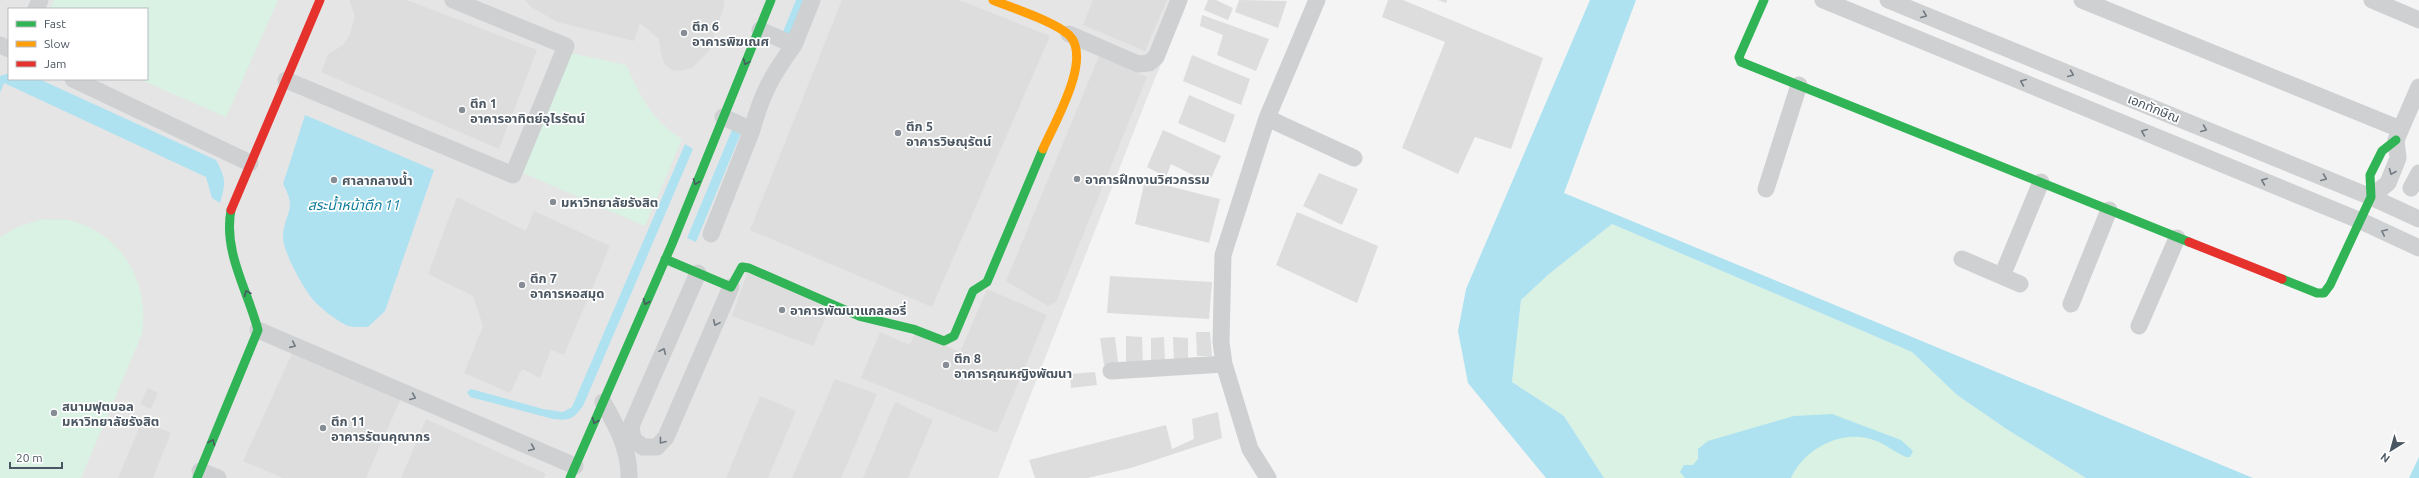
<svg xmlns="http://www.w3.org/2000/svg" width="2419" height="478" font-family="Ubuntu,'Noto Sans Thai',sans-serif">
  <style>
    .education { fill: #e6e5e6; fill-rule: evenodd }
    .green { fill: #d9f2e3 }
    .water { fill: #aee2f0 }
    .building { fill: #ddddde }
    .lines { fill: none; stroke-linecap: round; stroke-linejoin: round }
    .street { stroke: #ced0d2; stroke-width: 17 }
    .fast { stroke: #30b455; stroke-width: 9 }
    .slow { stroke: #ff9f0a; stroke-width: 9 }
    .jam { stroke: #e5322d; stroke-width: 9 }
    .oneway { stroke: #727b83 }
    .oneway2 { stroke: #495b60 }
    .poi-dot { fill: #868d94; stroke: #fff; stroke-width: 1.5 }
    .labels { text-anchor: middle; stroke-width: 3.5; stroke-linejoin: round; paint-order: stroke }
    .poi-label { font-size: 13px; font-weight: bold; fill: #4a5661; stroke: #fff; text-anchor: start }
    .street-label { font-size: 13px; fill: #4a5661; stroke: #fff }
    .water-label { font-size: 14px; font-style: italic; fill: #0c7c9b; stroke: #fff }
  </style>
  <rect width="100%" height="100%" fill="#f4f4f4"/>
  <path class="education" d="M0,0h1188l-39,93 -151,385h-998zM9,9h138v70h-138z"/>
  <path class="green" d="M54,0h224l-52,117 -87,-38h8v-70h-97z
    M570,53l56,12c15,32 25,55 56,74l-37,87 -124,-54z
    M43,219c8,1 17,0 25,1 53,12 82,61 74,114l-61,144h-81v-241l20,-11z
    M1612,224l300,128 45,43 51,35 78,48h-482l-40,-62 -52,-34 9,-82 28,-26z"/>
  <path class="water" d="M796,0h10l-15,38 -9,-4z
    M1590,0h46l-72,193 689,285h-167l-78,-48 -51,-35 -45,-43 -300,-128 -63,50 -28,26 -9,82 52,34 40,62h-58l-78,-95 -10,-52 8,-42z
    M9,73v6h30l177,81c10,18 10,23 4,43l-8,-5 -6,-21 -202,-94 -4,10v-17z
    M305,115l129,55 -49,141 -17,16c-7,0 -18,1 -24,-3 -9,-5 -21,-14 -29,-22 -11,-12 -32,-50 -32,-65 1,-25 15,-26 0,-53z
    M732,130l9,3 -45,109 -9,-4z
    M685,144l8,5 -110,257c-10,13 -13,15 -30,13l-83,-22 -3,-5 4,-3 72,20 20,3 9,-5z
    M1832,414l69,26 12,11 -3,6h-4c-10,-4 -18,-11 -27,-15 -33,-15 -73,4 -88,36h-106l-5,-6 4,-7h9l5,-6v-10l10,-8 86,-25z
    M2419,457v21h-10z"/>
  <path class="building" d="M349,0h58l130,50 -38,99 -178,-77 7,-18 15,-9 7,-11 5,-18z
    M525,0h199v7l-15,44 -17,17 -12,3 -8,-1 -7,-5 -4,-11 -2,-15 -19,-16 -6,18 -77,-19 -26,-15z
    M842,0h117l91,36 -118,271 -182,-77z
    M1093,0h74l-22,51 -62,-26z
    M1208,0h8l17,8 -5,12 -24,-10z
    M1239,0l48,1 -9,27 -43,-16z
    M1388,0h15l140,58 -32,91 -36,-12 -17,37 -56,-26 43,-106 -63,-25z
    M1438,0h9l-1,3z
    M1202,15l67,24 -13,32 -39,-16 6,-20 -23,-9z
    M1192,55l58,24 -9,26 -58,-24z
    M1099,56l48,21 -91,225 -8,4 -42,-25z
    M1189,95l46,20 -10,28 -47,-20z
    M1163,130l58,26 -12,27 -38,-19 -5,13 -19,-10z
    M1319,173l39,16 -16,36 -39,-19z
    M1145,180l75,19 -11,44 -74,-19z
    M457,197l69,34 8,-20 76,35 -46,109 -13,-5 -11,28 -18,-9 -12,24 -46,-20 19,-47 -10,-30 -45,-22z
    M1297,212l81,34 -21,57 -81,-38z
    M749,268l83,36 -19,42 -81,-30z
    M1110,276l102,6 -3,37 -102,-6z
    M987,289l60,26 -50,118 -136,-55 19,-46 30,13 5,-13 45,20z
    M1196,332h14l2,24h-15z
    M1126,336l16,1 1,27h-17z
    M1115,337l3,25 -14,3 -4,-27z
    M1164,337l1,24 -14,-1v-22z
    M1173,337l15,1v23l-14,1z
    M294,349l108,47 -36,82h-83l-40,-17z
    M1095,372l2,13 -26,3 -1,-14z
    M835,379l42,15 -36,84h-49z
    M148,388l10,5 -7,16 -11,-5z
    M760,396l36,15 -28,67h-42z
    M895,402l38,18 -25,58h-45z
    M1218,412l4,26 -91,30 -44,10h-52l-6,-18 137,-35 6,24 22,-10 -2,-20z
    M426,419l120,55 -2,4h-143z
    M142,421l29,12 -18,45h-35z"/>
  <g class="lines">
    <path class="street" d="M1823,0l538,221 58,27
      M1888,0l483,197 48,22
      M2082,0l318,129
      M2372,0l47,20
      M36,9l4,-9
      M760,30l34,15 18,-45
      M1069,34l69,30 11,-1 7,-6 23,-57
      M0,45l9,4
      M73,79l177,84
      M286,80l227,95 53,-129 -113,-46
      M1267,118l87,40
      M752,130c10,-37 20,-55 42,-85
      M2411,188l8,-15
      M1766,189l33,-104
      M2371,197l17,-14 10,-25 -2,-18 23,-53
      M711,234l41,-104 -29,-13
      M1962,259l58,25
      M698,273l-67,153 2,13 10,8h14l9,-10 65,-150
      M2002,276l39,-94
      M2071,304l38,-94
      M2139,326l38,-88
      M258,330l317,136
      M1111,371l113,-7
      M603,402c13,23 27,48 26,76
      M200,471l18,7
      M1268,478l-18,-29 -26,-85 -3,-22 2,-87 44,-137 50,-118"/>
    <path class="fast" d="M1764,0l-25,57 2,5 448,180
      M665,259l66,28 11,-20 7,1 110,48 54,13 31,12 10,-5 19,-45 14,-9 56,-133
      M2282,279l35,14h7l6,-8 41,-88 -1,-22 12,-24 14,-11
      M197,478l61,-148c-10,-39 -35,-78 -27,-120
      M570,478l102,-234 99,-244"/>
    <path class="slow" d="M993,0c19,8 61,21 76,35 24,23 -15,89 -26,114"/>
    <path class="jam" d="M231,210l89,-210
      M2189,242l93,37"/>
  </g>
  <defs><path id="oneway-chevron" d="M-2-3.5L2.5 0L-2 3.5" fill="none" stroke-width="1.6" stroke-linecap="round" stroke-linejoin="round"/></defs>
  <g class="oneway">
    <use href="#oneway-chevron" transform="translate(1924 15) rotate(22)"/>
    <use href="#oneway-chevron" transform="translate(2071 74) rotate(22)"/>
    <use href="#oneway-chevron" transform="translate(2023 82) rotate(-158)"/>
    <use href="#oneway-chevron" transform="translate(2204 129) rotate(22)"/>
    <use href="#oneway-chevron" transform="translate(2144 132) rotate(-158)"/>
    <use href="#oneway-chevron" transform="translate(2392 172) rotate(112)"/>
    <use href="#oneway-chevron" transform="translate(2324 178) rotate(22)"/>
    <use href="#oneway-chevron" transform="translate(2264 181) rotate(-158)"/>
    <use href="#oneway-chevron" transform="translate(2384 232) rotate(-155)"/>
    <use href="#oneway-chevron" transform="translate(716 323) rotate(114)"/>
    <use href="#oneway-chevron" transform="translate(293 345) rotate(24)"/>
    <use href="#oneway-chevron" transform="translate(663 351) rotate(-66)"/>
    <use href="#oneway-chevron" transform="translate(413 397) rotate(23)"/>
    <use href="#oneway-chevron" transform="translate(662 441) rotate(128)"/>
    <use href="#oneway-chevron" transform="translate(532 448) rotate(23)"/>
  </g>
  <g class="oneway2">
    <use href="#oneway-chevron" transform="translate(746 62) rotate(114)"/>
    <use href="#oneway-chevron" transform="translate(696 182) rotate(112)"/>
    <use href="#oneway-chevron" transform="translate(247 293) rotate(-113)"/>
    <use href="#oneway-chevron" transform="translate(646 302) rotate(113)"/>
    <use href="#oneway-chevron" transform="translate(595 421) rotate(113)"/>
    <use href="#oneway-chevron" transform="translate(212 442) rotate(-68)"/>
  </g>
  <g class="poi-dot">
    <circle cx="684" cy="33" r="4"/>
    <circle cx="462" cy="110" r="4"/>
    <circle cx="898" cy="133" r="4"/>
    <circle cx="1077" cy="179" r="4"/>
    <circle cx="334" cy="180" r="4"/>
    <circle cx="553" cy="202" r="4"/>
    <circle cx="522" cy="285" r="4"/>
    <circle cx="782" cy="310" r="4"/>
    <circle cx="946" cy="365" r="4"/>
    <circle cx="54" cy="413" r="4"/>
    <circle cx="323" cy="428" r="4"/>
  </g>
  <g class="labels">
    <g class="poi-label">
      <text x="692" y="31">ตึก 6<tspan x="692" dy="15">อาคารพิฆเณศ</tspan></text>
      <text x="470" y="108">ตึก 1<tspan x="470" dy="15">อาคารอาทิตย์อุไรรัตน์</tspan></text>
      <text x="906" y="131">ตึก 5<tspan x="906" dy="15">อาคารวิษณุรัตน์</tspan></text>
      <text x="1085" y="184">อาคารฝึกงานวิศวกรรม</text>
      <text x="342" y="185">ศาลากลางน้ำ</text>
      <text x="561" y="207">มหาวิทยาลัยรังสิต</text>
      <text x="530" y="283">ตึก 7<tspan x="530" dy="15">อาคารหอสมุด</tspan></text>
      <text x="790" y="315">อาคารพัฒนาแกลลอรี่</text>
      <text x="954" y="363">ตึก 8<tspan x="954" dy="15">อาคารคุณหญิงพัฒนา</tspan></text>
      <text x="62" y="411">สนามฟุตบอล<tspan x="62" dy="15">มหาวิทยาลัยรังสิต</tspan></text>
      <text x="331" y="426">ตึก 11<tspan x="331" dy="15">อาคารรัตนคุณากร</tspan></text>
    </g>
    <g class="street-label">
      <text transform="translate(2154 108) rotate(22)" y="5">เอกทักษิณ</text>
    </g>
    <g class="water-label">
      <text x="354" y="210">สระน้ำหน้าตึก 11</text>
    </g>
  </g>
  <rect x="8" y="8" width="140" height="72" fill="#ffffff" stroke="#b7bbc0"/>
  <rect x="16" y="21" width="20" height="6" fill="#30b455" stroke="#b7bbc0"/>
  <text x="44" y="28" font-size="12" fill="#4a5661">Fast</text>
  <rect x="16" y="41" width="20" height="6" fill="#ff9f0a" stroke="#b7bbc0"/>
  <text x="44" y="48" font-size="12" fill="#4a5661">Slow</text>
  <rect x="16" y="61" width="20" height="6" fill="#e5322d" stroke="#b7bbc0"/>
  <text x="44" y="68" font-size="12" fill="#4a5661">Jam</text>
  <g transform="translate(2391 450) rotate(217)" stroke="#ffffff" stroke-width="3" paint-order="stroke">
  <path d="M0-3L7 15L0 10L-7 15Z" fill="#4a5661"/>
  <text y="-6" font-size="11" font-weight="bold" text-anchor="middle" fill="#4a5661">N</text>
  </g>
  <path d="M10 462v6h52v-6" fill="none" stroke="#4a5661" stroke-width="2"/>
  <text x="16" y="462" font-size="12" fill="#4a5661" stroke="#ffffff" stroke-width="3" paint-order="stroke">20 m</text>
</svg>
